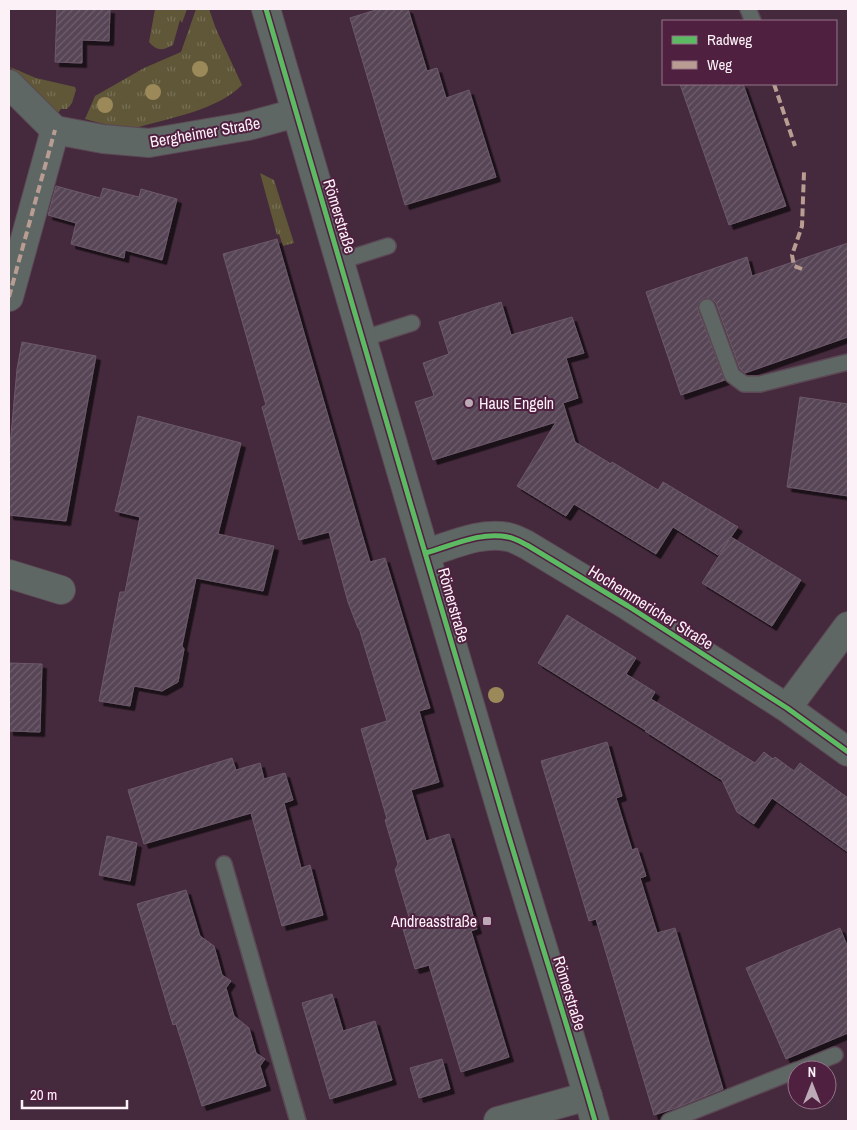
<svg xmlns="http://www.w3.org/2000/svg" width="857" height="1130" font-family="'Archivo Narrow',sans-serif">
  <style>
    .grass { fill: url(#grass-tufts) }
    .building { fill: url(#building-hatch); stroke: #6c596a; filter: url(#shadow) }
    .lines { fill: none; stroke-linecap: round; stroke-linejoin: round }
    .service-casing { stroke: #5c4855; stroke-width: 18 }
    .minor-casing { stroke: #5c4855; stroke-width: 30 }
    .tertiary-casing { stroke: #5c4855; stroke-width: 30 }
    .service { stroke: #5e6764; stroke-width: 15 }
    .minor { stroke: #5e6764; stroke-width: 28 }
    .tertiary { stroke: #5e6764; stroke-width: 28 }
    .quiet { stroke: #b99d93; stroke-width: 4; stroke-dasharray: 8 4; stroke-linecap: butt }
    .cycleway-casing { stroke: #4f203f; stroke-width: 8 }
    .cycleway { stroke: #5cba63; stroke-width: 5 }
    .tree { fill: #9c8959 }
    .poi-dot { fill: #bcabb6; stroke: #4f203f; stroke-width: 2 }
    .labels { text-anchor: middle; stroke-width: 4; stroke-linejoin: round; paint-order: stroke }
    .street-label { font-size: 16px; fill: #fdf1f8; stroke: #4f203f }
    .poi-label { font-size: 16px; fill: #fdf1f8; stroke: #4f203f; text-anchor: start }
  </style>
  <defs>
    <pattern id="grass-tufts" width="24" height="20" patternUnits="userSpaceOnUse" patternTransform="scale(1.25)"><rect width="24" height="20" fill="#5f5737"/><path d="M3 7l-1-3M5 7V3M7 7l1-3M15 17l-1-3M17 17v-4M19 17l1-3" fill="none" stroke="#777055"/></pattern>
    <pattern id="building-hatch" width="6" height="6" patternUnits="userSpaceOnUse" patternTransform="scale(1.25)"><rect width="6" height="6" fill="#574455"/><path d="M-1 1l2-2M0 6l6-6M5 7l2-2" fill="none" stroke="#705f6e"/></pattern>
    <filter id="shadow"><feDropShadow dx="4.5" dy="4.5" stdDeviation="0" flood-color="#0009"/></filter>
  </defs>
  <rect width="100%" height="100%" fill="#442a3c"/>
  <path class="grass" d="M155,9h32l-5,14 -2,-3 -7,25c-11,6 -16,6 -24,-3z
    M196,9h13l7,20 26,56c-23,24 -71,33 -103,42 -19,2 -37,-3 -54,-8l10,-23 49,-28 37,-16z
    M10,67l26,11 39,9 1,3 -4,13 -5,6h-6l-6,8 -15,-10 5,-8 -10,-7z
    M260,173l14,7 20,63 -11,3 -4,-12 -2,1z"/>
  <path class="building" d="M57,9h53l-1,32 -27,-1v23l-27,-1z
    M379,9h29l19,62 10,-3 9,30 23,-8 27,87 -91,28 -55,-187z
    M680,84h63l43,122 -57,19z
    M56,186l44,12 3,-10 36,9 2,-8 36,10 -15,61 -37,-10 -1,8 -53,-14 5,-21 -28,-8z
    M277,239l93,323 15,-4 45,150 -11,3 20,71 -28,8 15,51 23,-7 28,95 -6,2 38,126 -48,15 -32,-107 -14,4 -15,-50 9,-2 -14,-47 3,-6 -13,-44 2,-1 -26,-90 26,-8 -28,-93h-1l-10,-26 -19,-70 -30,8 -37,-133 4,-2 -43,-151z
    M848,243v94l-103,36 -5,-4 -24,-66 -3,-3 -9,-2 -4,3 -2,9 27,70 -44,15 -35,-103 101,-35 5,19z
    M501,302l10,33 61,-18 12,36 -18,5 12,40 -15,5 12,39 36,22 1,-2 46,28 5,-8 75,45 -7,10 70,43 -29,46 -70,-43 27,-43 -11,15 -45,-28 -17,27 -82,-50 -8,12 -49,-30 39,-64 -123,38 -18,-58 19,-6 -11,-33 26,-9 -10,-32z
    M22,342l74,14 -30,165 -57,-6v-58l8,-88z
    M800,397l48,7v92l-61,-9z
    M138,416l103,27 -23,91 56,12 -11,45 -67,-13 -14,68 2,3 -6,33 -16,9 -28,-5 -4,20 -31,-5 21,-109h5l15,-75 -25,-6z
    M567,615l69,43 -10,16 29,18 -4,7 104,64 9,-11 9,7 2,-2 19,14 6,-8 48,35v54l-76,-54 -18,26 -17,-12 -15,-32 -77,-49h2l-109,-68z
    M9,663l33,1 -2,68 -31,-1z
    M607,742l15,54 -6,2 16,52 5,-2 9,28 -6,2 17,55 18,-5 48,161 -47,19 -22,7 -58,-196 -7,2 -48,-160z
    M232,758l4,12 24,-7 4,16 21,-6 8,27 -9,3 17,65 9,-3 13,50 -41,11 -31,-113 -107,31 -16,-54z
    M107,836l30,7 -7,38 -31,-6z
    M186,890l14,46 14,10 8,29 9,6 -5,7 8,28 15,12 7,25 9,6 -5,7 6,20 -64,20 -26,-82 -3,1 -36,-121z
    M840,928l8,20v85l-62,26 -40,-91z
    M332,994l11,37 32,-10 17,59 -62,19 -28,-96z
    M442,1059l8,30 -31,9 -9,-30z"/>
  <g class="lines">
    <defs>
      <path id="service" d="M748,9l5,12
        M341,261l47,-15
        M707,307l25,68 12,9h16l88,-22
        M362,339l50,-16
        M224,864l74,257
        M798,1070l37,-15
        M669,1121l128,-51"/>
      <path id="minor" d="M9,84l46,46 48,9 46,4 99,-17 48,-13
        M9,297l46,-167
        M426,553c25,-7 55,-22 82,-16 6,1 13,5 19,8l101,61 159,102 61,44
        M9,574l52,16
        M787,708l61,-82
        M498,1121l90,-25"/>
      <path id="tertiary" d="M266,9c78,270 158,541 238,811 30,101 62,200 91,301"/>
    </defs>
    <use href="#service" class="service-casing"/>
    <use href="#minor" class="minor-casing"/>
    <use href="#tertiary" class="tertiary-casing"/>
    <use href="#service" class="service"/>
    <use href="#minor" class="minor"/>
    <use href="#tertiary" class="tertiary"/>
    <path class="quiet" d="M774,84l21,62
      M802,269l-8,-3 -2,-11 10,-29 2,-54
      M9,297l46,-167"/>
    <defs>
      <path id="cycleway" d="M266,9c78,270 158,541 238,811 30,101 62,200 91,301
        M426,553c25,-7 55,-22 82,-16 6,1 13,5 19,8l101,61 159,102 61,44"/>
    </defs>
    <use href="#cycleway" class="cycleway-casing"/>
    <use href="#cycleway" class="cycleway"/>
  </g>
  <g class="tree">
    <circle cx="200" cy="69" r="8"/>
    <circle cx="153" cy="92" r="8"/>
    <circle cx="105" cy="105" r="8"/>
    <circle cx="496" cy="695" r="8"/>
  </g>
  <g class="poi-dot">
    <circle cx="469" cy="403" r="5"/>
    <rect x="482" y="916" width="10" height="10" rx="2.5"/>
  </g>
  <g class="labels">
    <g class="street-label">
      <text transform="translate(205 132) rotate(-10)" y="6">Bergheimer Straße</text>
      <text transform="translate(340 216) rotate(73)" y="6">Römerstraße</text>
      <text transform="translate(454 605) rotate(74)" y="6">Römerstraße</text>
      <text transform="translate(651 607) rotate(32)" y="6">Hochemmericher Straße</text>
      <text transform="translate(570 993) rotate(73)" y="6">Römerstraße</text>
    </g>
    <g class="poi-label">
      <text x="479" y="409">Haus Engeln</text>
      <text x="477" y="927" text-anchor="end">Andreasstraße</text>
    </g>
  </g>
  <rect width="857" height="1130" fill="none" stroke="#fdf1f8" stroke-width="20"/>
  <rect x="662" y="20" width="175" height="65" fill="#4f203f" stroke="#957489"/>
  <rect x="672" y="36" width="25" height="8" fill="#5cba63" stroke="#957489"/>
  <text x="707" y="45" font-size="15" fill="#fdf1f8">Radweg</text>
  <rect x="672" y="61" width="25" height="8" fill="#b99d93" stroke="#957489"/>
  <text x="707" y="70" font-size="15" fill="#fdf1f8">Weg</text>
  <g transform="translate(812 1085)"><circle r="24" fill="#4f203f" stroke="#957489"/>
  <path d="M0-4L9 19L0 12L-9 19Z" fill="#bcabb6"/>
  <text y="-8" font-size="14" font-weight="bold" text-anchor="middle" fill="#fdf1f8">N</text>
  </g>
  <path d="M22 1100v8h105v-8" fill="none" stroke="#fdf1f8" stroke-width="2.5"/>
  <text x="30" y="1100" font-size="15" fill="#fdf1f8" stroke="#4f203f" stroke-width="4" paint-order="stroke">20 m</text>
</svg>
